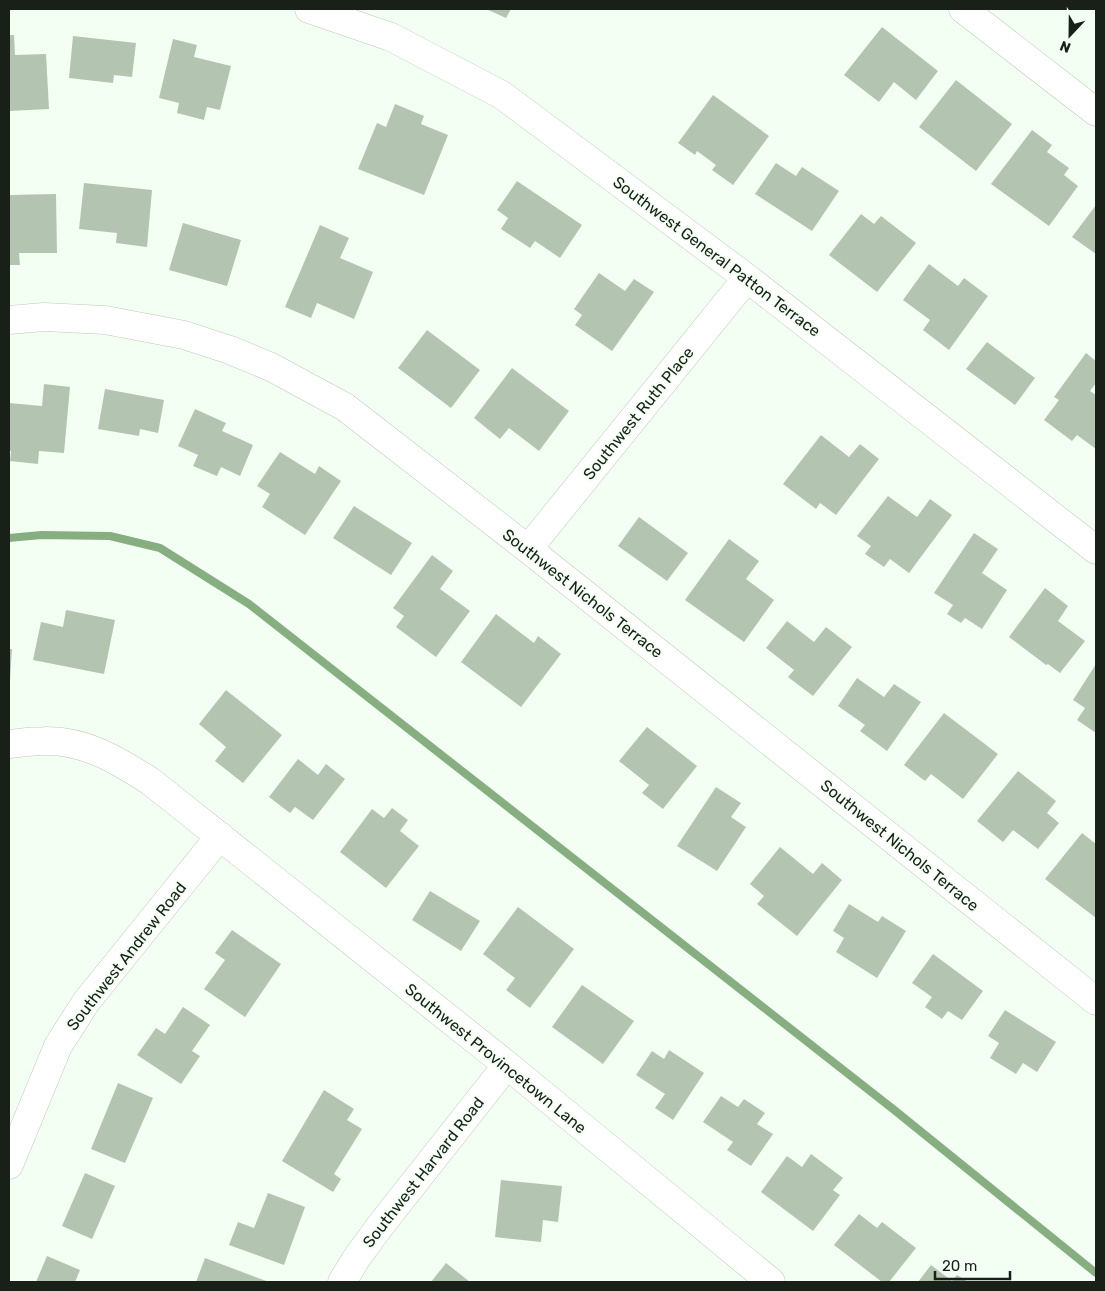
<svg xmlns="http://www.w3.org/2000/svg" width="1105" height="1291" font-family="Rubik,sans-serif">
  <style>
    .lines { fill: none; stroke-linecap: round; stroke-linejoin: round }
    .stream { stroke: #86ae80; stroke-width: 8 }
    .building { fill: #b3c5b0 }
    .street-casing { stroke: #baccb7; stroke-width: 29 }
    .street { stroke: #fff; stroke-width: 28 }
    .labels { text-anchor: middle; stroke-width: 4; stroke-linejoin: round; paint-order: stroke }
    .street-label { font-size: 16px; fill: #192018; stroke: #f3fff2 }
  </style>
  <rect width="100%" height="100%" fill="#f3fff2"/>
  <g class="lines">
    <path class="stream" d="M9,538l32,-3 69,1 50,12 89,56 644,505 203,164"/>
  </g>
  <path class="building" d="M486,9h25l-5,9z
    M882,27l56,44 -22,29 -22,-18 -15,20 -35,-27z
    M9,35h5l1,20 31,-1 3,55 -40,2z
    M73,36l63,7 -4,34 -18,-2 -1,8 -44,-5z
    M173,39l24,6 -3,12 37,9 -11,44 -13,-3 -3,13 -27,-7 2,-10 -20,-5z
    M956,80l56,44 -36,47 -57,-44z
    M713,95l56,41 -36,49 -21,-15 4,-5 -19,-14 -2,4 -17,-12z
    M395,104l29,12 -3,8 27,11 -24,60 -66,-26 19,-46 9,4z
    M1032,130l20,15 -5,7 22,16 -5,7 14,11 -29,40 -58,-42z
    M776,163l20,13 6,-9 37,24 -27,40 -57,-37z
    M517,181l65,44 -22,33 -25,-17 -5,7 -29,-19 7,-11 -11,-8z
    M84,183l68,7 -5,57 -31,-4 1,-10 -38,-4z
    M56,194l1,59h-38l1,12h-11v-70z
    M1096,205v49l-24,-17z
    M861,214l13,10 7,-8 35,27 -39,49 -48,-37z
    M183,223l58,17 -14,46 -58,-16z
    M320,225l29,13 -9,20 33,14 -19,47 -37,-16 -6,15 -26,-11z
    M929,264l29,22 6,-8 24,18 -39,54 -26,-20 7,-10 -27,-20z
    M599,273l26,18 9,-12 20,13 -42,59 -37,-26 7,-10 -8,-6z
    M427,330l53,40 -29,38 -53,-40z
    M987,342l48,36 -20,27 -49,-36z
    M1086,353l10,8v22l-6,8 6,4v54l-19,-14 -5,6 -28,-21 15,-20 -5,-3z
    M512,368l57,43 -30,40 -30,-23 -9,11 -26,-21z
    M44,384l26,3 -6,66 -25,-2 -1,13 -28,-3 1,-10h-2v-48l33,3z
    M105,389l59,11 -6,33 -18,-4 -1,7 -41,-7z
    M195,409l31,14 -4,8 31,14 -13,31 -19,-9 -4,9 -24,-10 5,-11 -20,-9z
    M821,435l28,22 11,-13 19,15 -43,56 -16,-12 -4,6 -33,-25z
    M280,452l35,22 4,-8 22,15 -36,54 -43,-28 8,-13 -13,-8z
    M888,496l29,21 13,-18 22,16 -43,58 -19,-14 -6,8 -19,-13 6,-8 -14,-10z
    M354,506l58,37 -21,32 -58,-37z
    M639,517l49,36 -21,28 -49,-35z
    M974,533l24,16 -16,24 25,17 -25,39 -17,-11 -4,5 -14,-9 6,-9 -19,-12z
    M729,539l30,22 -13,18 28,21 -30,42 -59,-42z
    M432,555l21,16 -13,18 30,22 -34,46 -40,-30 8,-11 -11,-8z
    M1045,588l23,18 -10,15 27,20 -25,32 -12,-9 -2,1 -37,-28z
    M66,610l49,10 -11,54 -71,-14 8,-38 22,5z
    M496,614l38,29 4,-7 23,18 -40,53 -60,-45z
    M787,621l27,21 12,-15 26,20 -39,49 -25,-19 6,-7 -28,-22z
    M9,649h3l-2,32h-1z
    M1096,664v69l-19,-13 8,-12 -12,-8z
    M857,678l27,19 10,-13 27,18 -34,49 -27,-20 5,-6 -27,-19z
    M226,690l56,45 -39,48 -28,-22 11,-14 -27,-23z
    M944,713l54,41 -35,45 -32,-25 -6,7 -21,-16z
    M647,727l50,39 -34,43 -21,-16 7,-8 -30,-24z
    M298,759l20,16 8,-11 19,15 -32,41 -18,-13 -5,6 -21,-16z
    M1018,771l38,30 -9,12 12,10 -21,26 -25,-19 -10,12 -26,-21z
    M716,787l25,16 -10,14 15,10 -29,44 -40,-25z
    M392,808l16,12 -8,11 19,15 -33,42 -46,-36 32,-43 12,9z
    M1082,833l14,11v74l-51,-39z
    M780,847l33,27 9,-11 20,17 -45,56 -40,-32 7,-8 -14,-12z
    M430,891l50,30 -19,30 -49,-31z
    M849,904l29,18 4,-6 24,15 -29,47 -41,-26 8,-14 -11,-7z
    M518,907l56,42 -44,59 -24,-18 9,-12 -32,-24z
    M232,930l49,34 -36,53 -41,-28 21,-29 -10,-7z
    M933,954l50,37 -21,29 -14,-9 -6,8 -17,-12 7,-10 -20,-14z
    M582,985l52,36 -31,43 -51,-37z
    M183,1007l27,18 -18,26 8,5 -19,28 -44,-29 19,-27 9,6z
    M1005,1010l51,32 -19,30 -14,-9 -7,11 -26,-16 9,-15 -11,-7z
    M669,1050l35,23 -31,47 -18,-12 10,-14 -29,-19 16,-24 12,8z
    M118,1083l35,15 -28,65 -34,-14z
    M324,1090l30,19 -7,11 15,9 -28,45 7,5 -8,13 -51,-31z
    M721,1096l17,11 6,-8 21,14 -8,11 16,10 -22,32 -24,-16 6,-8 -30,-20z
    M811,1154l32,24 -10,12 7,5 -27,36 -52,-39 26,-36 15,11z
    M85,1173l30,13 -23,53 -30,-13z
    M501,1180l61,6 -4,36 -15,-2 -2,22 -46,-5z
    M268,1193l37,14 -21,58 -55,-20 9,-23 16,6z
    M859,1214l18,14 5,-6 34,26 -27,34h-7l-48,-37z
    M47,1256l33,14 -5,12h-39z
    M205,1258l64,24h-73z
    M446,1263l24,19h-39z
    M931,1265l21,16 5,-6 11,7h-50z"/>
  <g class="lines">
    <defs>
      <path id="street" d="M309,9l82,28 111,58 245,183 349,272
        M963,9l133,103
        M9,320l35,-3 61,3 79,15 46,15 41,17 74,40 183,142 568,452
        M528,549l219,-271
        M9,744c11,-1 23,-3 35,-3 41,-1 73,19 106,40l357,284 264,217
        M9,1165l49,-119 28,-44 134,-166
        M342,1282l14,-23 24,-33 127,-161"/>
    </defs>
    <use href="#street" class="street-casing"/>
    <use href="#street" class="street"/>
  </g>
  <g class="labels">
    <g class="street-label">
      <text transform="translate(717 256) rotate(37)" y="6">Southwest General Patton Terrace</text>
      <text transform="translate(638 413) rotate(-51)" y="6">Southwest Ruth Place</text>
      <text transform="translate(583 593) rotate(38)" y="6">Southwest Nichols Terrace</text>
      <text transform="translate(900 845) rotate(39)" y="6">Southwest Nichols Terrace</text>
      <text transform="translate(126 956) rotate(-52)" y="6">Southwest Andrew Road</text>
      <text transform="translate(496 1058) rotate(39)" y="6">Southwest Provincetown Lane</text>
      <text transform="translate(423 1172) rotate(-52)" y="6">Southwest Harvard Road</text>
    </g>
  </g>
  <rect width="1105" height="1291" fill="none" stroke="#192018" stroke-width="20"/>
  <g transform="translate(1070 35) rotate(202)" stroke="#f3fff2" stroke-width="4" paint-order="stroke">
  <path d="M0-4L9 19L0 12L-9 19Z" fill="#192018"/>
  <text y="-8" font-size="14" font-weight="bold" text-anchor="middle" fill="#192018">N</text>
  </g>
  <path d="M935 1271v8h75v-8" fill="none" stroke="#192018" stroke-width="2.5"/>
  <text x="942" y="1271" font-size="15" fill="#192018" stroke="#f3fff2" stroke-width="4" paint-order="stroke">20 m</text>
</svg>
